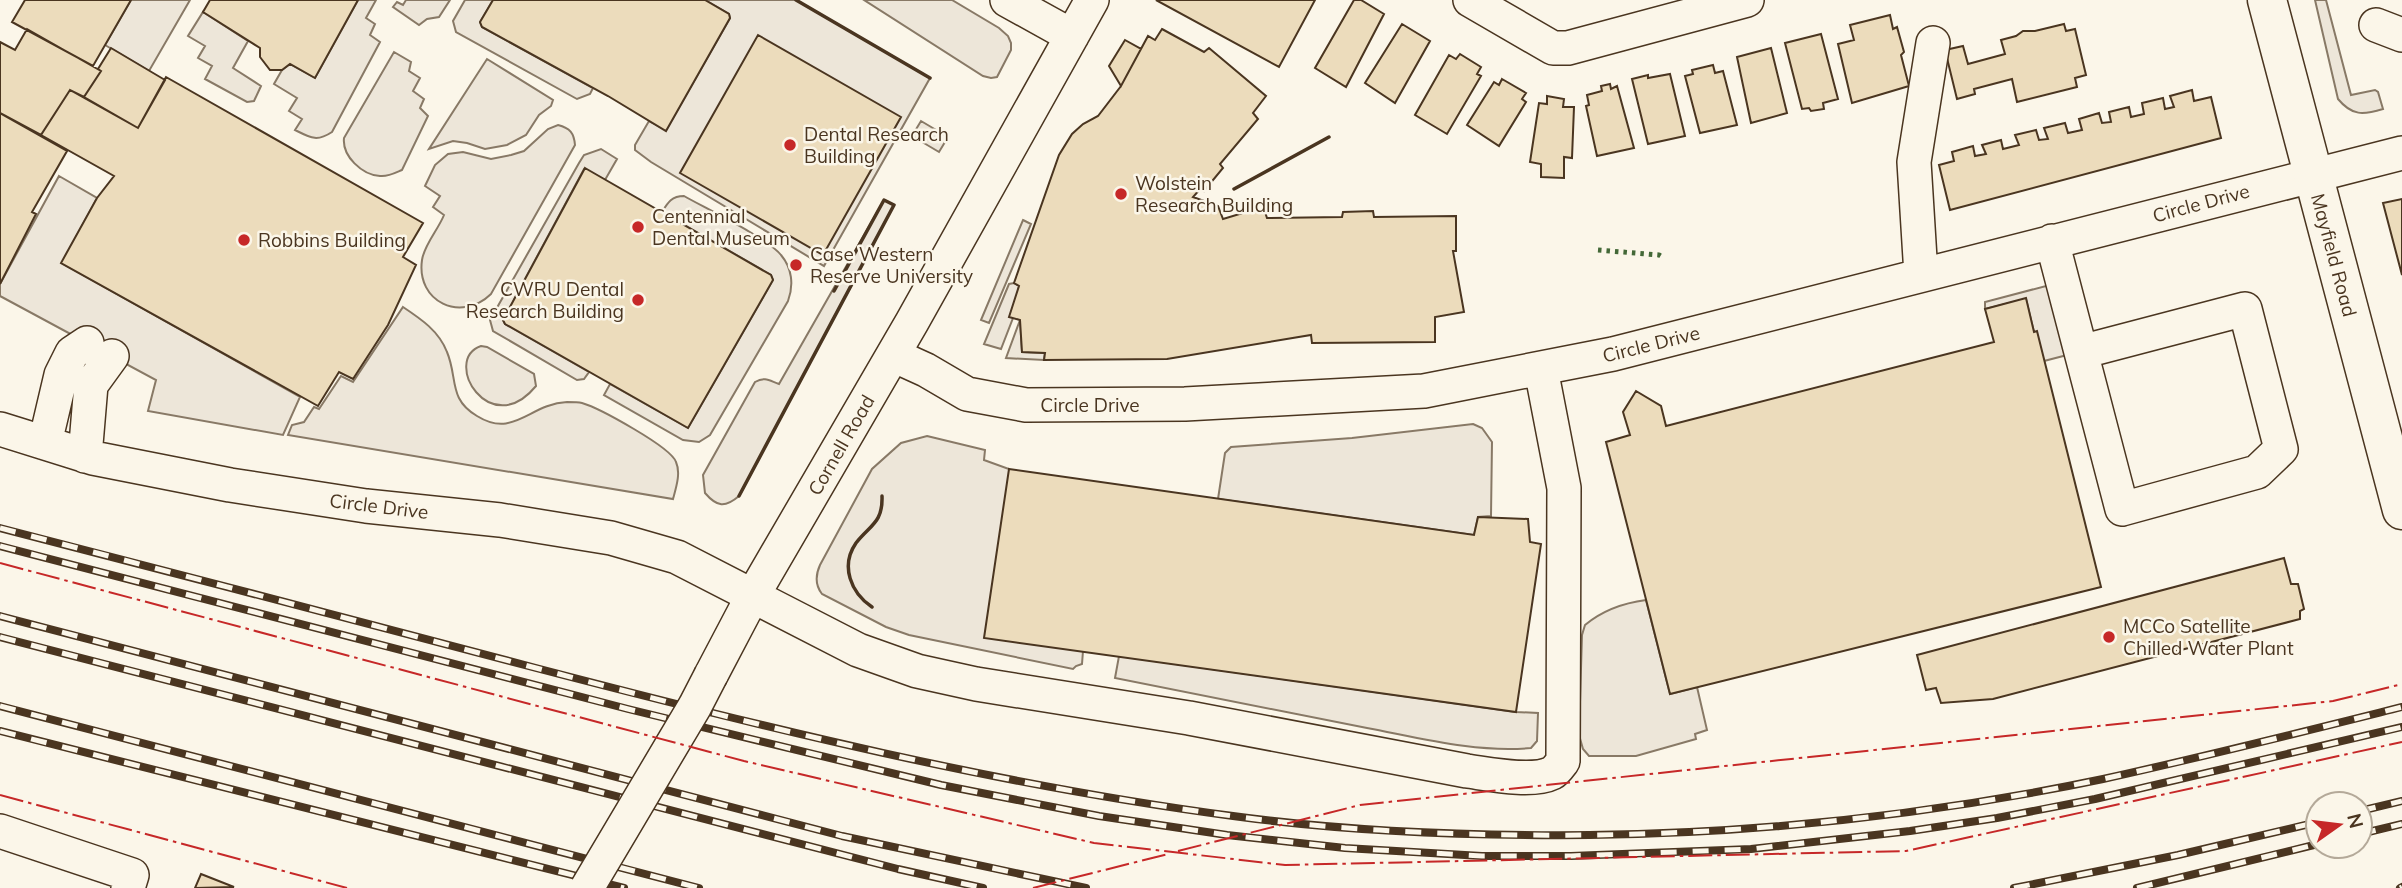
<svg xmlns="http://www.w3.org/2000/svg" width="2402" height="888" font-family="Mulish,sans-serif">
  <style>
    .green { fill: #ede6d9; stroke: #887966; stroke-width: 2 }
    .building { fill: #ecdcbc; stroke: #4a3520; stroke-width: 2 }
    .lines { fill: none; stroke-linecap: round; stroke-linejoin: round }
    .minor-casing { stroke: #4a3520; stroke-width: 36 }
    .major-casing { stroke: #4a3520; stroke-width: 41 }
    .minor { stroke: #fbf6e9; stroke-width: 33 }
    .major { stroke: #fbf6e9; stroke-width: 38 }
    .rail-casing { stroke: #4a3520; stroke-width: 8 }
    .rail { stroke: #fbf6e9; stroke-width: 5; stroke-dasharray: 16; stroke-linecap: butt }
    .minor-bridge-casing { stroke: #4a3520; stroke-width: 36; stroke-linecap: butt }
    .minor-bridge { stroke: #fbf6e9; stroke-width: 33 }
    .hedge { stroke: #436837; stroke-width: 5; stroke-dasharray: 3.5 5; stroke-linecap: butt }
    .wall { stroke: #4a3520; stroke-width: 3.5 }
    .power { stroke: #c62828; stroke-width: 2; stroke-dasharray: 24 5 3.5 5; stroke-linecap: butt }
    .poi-dot { fill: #c62828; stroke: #fbf6e9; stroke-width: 2.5 }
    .labels { text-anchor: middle; stroke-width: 5; stroke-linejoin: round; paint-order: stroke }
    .poi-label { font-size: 19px; fill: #4a3520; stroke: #fbf6e9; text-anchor: start }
    .street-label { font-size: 19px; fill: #4a3520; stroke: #fbf6e9 }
  </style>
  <rect width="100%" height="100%" fill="#fbf6e9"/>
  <path class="green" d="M131,0h59l-41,71 -44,-26z
    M358,0h18l-10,18 9,6 -5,11 10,7 -48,90c-15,10 -21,6 -37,-2l7,-11 -13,-8 8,-13 -23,-14 8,-14 8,-6 25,14z
    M406,0h44l-11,17 -12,2 -8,6 -26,-18 4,-5 6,3z
    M465,0h28l-13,22 2,5 111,61 -3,6 -13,5 -121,-67 -3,-11z
    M705,0h91l134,78 -106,188 -173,-104 -16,-12v-5l14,-24 17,9 64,-112 -1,-4z
    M864,0h88l47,28 9,8 3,7v7l-14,27 -6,1 -8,-2z
    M2315,0h11l25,95 24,-5 3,2 5,17c-20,6 -31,7 -45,-10z
    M203,12l45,29 -15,27 28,18 -7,15 -7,1 -42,-23 7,-13 -14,-8 7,-12 -17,-10z
    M394,52l17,10 -2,9 11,7 -7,13 11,8 -4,9 8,8 -26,54c-7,3 -14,7 -22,6 -18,-1 -38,-20 -36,-38z
    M487,59l66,41 -2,6 -12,9 -13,20 -19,10 -22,4 -18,-6 -14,-2 -24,8z
    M921,121l27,16 -9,15 -27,-16z
    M558,125c12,3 16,8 17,20l-84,149c-30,29 -75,8 -69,-34 2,-15 16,-30 22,-45l-11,-8 7,-11 -15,-10 10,-21 13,-11 15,-2 28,7 20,-4 13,-4 24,-22z
    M601,149l16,10 -12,21 -21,-11 -81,151 2,4 84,48 -5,7 -7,1 -84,-49 -3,-11 89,-157 5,-8z
    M59,176l38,22 -35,65 238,134 -17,38 -135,-24 8,-31 -156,-84v-12z
    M684,196c21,12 85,43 97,59 11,13 13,30 7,46l-78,134 -11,7 -16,-2 -79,-45 6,-11 78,44 85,-148 -2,-5 -109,-63c6,-10 10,-16 22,-16z
    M884,200l10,5 -155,291c-14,12 -22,11 -34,-3l-2,-18 52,-93c10,-6 15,-1 24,2z
    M1023,220l8,4 -42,99 -8,-3z
    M1014,283l5,3 -6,32 -12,31 -17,-5 25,-60z
    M2046,286l5,1 20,67 -27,7 -10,-29 -8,-33 -41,10v-7z
    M403,307c18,12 36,24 44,45 11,26 1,47 30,64 37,23 52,-12 90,-14 5,0 11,0 15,1 17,5 89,44 94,59 5,11 0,26 -3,37l-385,-64 4,-10 12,-3 10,-15 5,2 22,-33 12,6z
    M1020,320l2,32 23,1 -1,7 -38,-2z
    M481,346l6,1 47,27 2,12c-46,56 -95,-26 -55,-40z
    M1473,424l9,4 10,14 -1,74 -13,1 -4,18 -256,-36 7,-46 6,-6 121,-9z
    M927,436l58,14 -1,10 25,9 74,182 -1,13 -6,2 -3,3 -164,-34 -23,-8 -64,-33c-7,-9 -7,-18 -2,-29l52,-96 29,-26z
    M1646,600l24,94 27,-7 10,43 -12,4 1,5 -60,17h-47l-6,-7 -4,-14 3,-100 3,-10c18,-15 38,-22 61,-25z
    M1119,656l397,56 22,1 -1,28 -6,7c-55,5 -111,-10 -164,-20 -84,-16 -168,-33 -252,-50z"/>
  <path class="building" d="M25,0h106l-38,66 -81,-44z
    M210,0h148l-43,78 -25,-14 -8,6h-12l-10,-13v-9l-57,-36z
    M493,0h212l24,14 1,4 -64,113 -58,-35 -126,-69 -2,-5z
    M1156,0h159l-36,67z
    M1354,0h7l23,14 -38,73 -31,-19z
    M1890,15l3,14 4,-2 7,25 -3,3 8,31 -57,17 -14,-59 16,-4 -4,-15z
    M1402,24l28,17 -35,62 -30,-20z
    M2064,24l2,7 9,-2 11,46 -11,3 2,9 -60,15 -5,-23 -38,10 1,5 -18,5 -12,-49 18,-4 5,18 37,-10 -4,-14 15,-4 7,-5h12z
    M27,29l74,42 -17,26 -14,-7 -29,45 -41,-22v-71l15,8z
    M1162,29l42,23 5,-4 57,48 -13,17 5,6 -38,45 3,4 -19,23 -3,-3 -8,9 25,9 5,13 33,-10 9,3 2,6 75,-1 1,-5 30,-1 1,6 82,-1v35h-3l11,61 -29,5v25l-123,1 -1,-8 -144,24 -123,1 1,-7 -23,-1 -2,-32 -11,-3 10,-31 -5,-3 45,-128 13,-21 11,-10 15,-8 23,-30 27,-50 7,4z
    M1821,34l17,65 -15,4 1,6 -13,2 -2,-3 -7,1 -17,-66z
    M758,35l143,82 -78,138 -143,-82z
    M1125,40l16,9 -20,37 -12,-20z
    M111,48l54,32 -27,48 -54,-31 17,-26 -3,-2z
    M1771,48l16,65 -36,10 -14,-66z
    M1460,54l21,13 -4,7 4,2 -34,58 -32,-19 34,-60 7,4z
    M1713,65l2,8 8,-2 14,54 -37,8 -15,-57 8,-2 -1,-4z
    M1670,74l15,62 -37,8 -16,-65 16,-4v3z
    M166,77l257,146 -20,34 13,8 -28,60 -35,54 -14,-7 -21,34 -257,-143 36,-65 17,-22 -73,-41 29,-45 68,38z
    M1502,79l24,14 -4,6 4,3 -27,44 -32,-21 27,-43 5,3z
    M1610,84l1,5 6,-3 17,62 -37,8 -11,-50 3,-1 -2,-10 15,-4 -1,-5z
    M2192,90l2,11 17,-4 10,41 -271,72 -11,-45 15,-4 -2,-9 21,-6 2,10 11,-2 -4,-9 19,-5 2,9 16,-4 -4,-10 21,-5 3,10 9,-1 -4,-11 21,-5 3,10 14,-3 -3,-11 20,-6 3,10 9,-1 -2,-10 20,-5 2,10 13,-3 -2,-11 21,-5 2,11 9,-2 -4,-11z
    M1547,96l17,3 -1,8h11l-2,51 -8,-1v21l-23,-1v-13l-11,-2 9,-59 8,1z
    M0,113l67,38 -35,61 4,2 -36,70z
    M585,168l186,107 2,5 -85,148 -183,-104 -2,-4z
    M2402,199v76l-19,-72z
    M2026,298l8,34 3,-1 64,256 -431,107 -64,-252 24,-7 -7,-23 13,-21 25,15 5,20 328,-84 -9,-33z
    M1009,469l465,66 4,-18 50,2 2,23 11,2 -25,168 -532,-74z
    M2284,558l7,26h7l6,25 -4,2v8l-307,80 -52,4 -5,-15 -10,2 -9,-35z
    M201,874l33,13 -39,1z"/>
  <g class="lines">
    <defs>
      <path id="minor" d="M1007,0l65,36
        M1470,0l83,48h15l179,-48
        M2376,25l26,10
        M2052,241l70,268 135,-37 24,-23 -36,-140 -164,43
        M1921,275l-7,-113 19,-119
        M893,355l33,15 41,24 59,11 159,-1 239,-13 189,-37 789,-201
        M0,429l93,29 137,27 136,21 134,14 111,18 66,19 181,93 59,21 59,13 213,34 278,53c22,3 65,12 85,2 4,-2 8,-8 11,-12l1,-273 -23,-119
        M45,443l16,-68 11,-22 15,-10
        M85,456l6,-71 21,-29
        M711,675l41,-78 160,-275 180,-322
        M0,831l132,44 -4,13"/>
      <path id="major" d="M2267,0l135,510"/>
    </defs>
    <use href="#minor" class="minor-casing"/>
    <use href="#major" class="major-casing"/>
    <use href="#minor" class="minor"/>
    <use href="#major" class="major"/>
    <defs>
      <path id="rail" d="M0,528c179,46 357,93 536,140 230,60 462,117 697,148 118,16 239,20 357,19 171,-2 345,-21 513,-56 100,-22 199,-47 299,-72
        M0,546l628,163 313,76 158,31 128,19 118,13 137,8h89l180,-7 159,-18 87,-13 98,-19 307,-72
        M0,616l842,220 244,52
        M0,637l898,232 85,19
        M0,706l699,182
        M0,731l624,157
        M2360,811l42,-10
        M2360,834l42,-10
        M2014,888l164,-33 140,-33
        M2137,888l181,-44
        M2400,888l2,-1"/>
    </defs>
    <use href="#rail" class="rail-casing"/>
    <use href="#rail" class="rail"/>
    <defs>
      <path id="minor-bridge" d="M587,888l108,-182 16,-31"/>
    </defs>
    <use href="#minor-bridge" class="minor-bridge-casing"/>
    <use href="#minor-bridge" class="minor-bridge"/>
    <path class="hedge" d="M1598,250l61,5 5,3"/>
    <path class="wall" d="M796,0l134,78
      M1234,189l95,-52
      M739,496l155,-291 -10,-5 -50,91
      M872,607c-21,-14 -32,-41 -16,-64 14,-18 27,-20 26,-47"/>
    <path class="power" d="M0,563l744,198 350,82 191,22 621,-14 496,-109
      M0,795l347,93
      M1178,851l182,-46 973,-104 69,-17
      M1033,888l135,-34"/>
  </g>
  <g class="poi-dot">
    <circle cx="790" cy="145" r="7"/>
    <circle cx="1121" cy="194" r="7"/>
    <circle cx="638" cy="227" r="7"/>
    <circle cx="244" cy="240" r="7"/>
    <circle cx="796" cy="265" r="7"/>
    <circle cx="638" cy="300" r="7"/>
    <circle cx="2109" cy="637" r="7"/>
  </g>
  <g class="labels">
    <g class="poi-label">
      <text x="804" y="141">Dental Research<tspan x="804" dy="22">Building</tspan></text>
      <text x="1135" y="190">Wolstein<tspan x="1135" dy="22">Research Building</tspan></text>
      <text x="652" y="223">Centennial<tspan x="652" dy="22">Dental Museum</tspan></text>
      <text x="258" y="247">Robbins Building</text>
      <text x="810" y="261">Case Western<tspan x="810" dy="22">Reserve University</tspan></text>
      <text x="624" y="296" text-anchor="end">CWRU Dental<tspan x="624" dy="22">Research Building</tspan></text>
      <text x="2123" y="633">MCCo Satellite<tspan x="2123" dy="22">Chilled Water Plant</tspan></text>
    </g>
    <g class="street-label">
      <text transform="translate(2201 203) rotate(-15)" y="7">Circle Drive</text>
      <text transform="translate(2334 255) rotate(75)" y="7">Mayfield Road</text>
      <text transform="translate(1651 344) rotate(-14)" y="7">Circle Drive</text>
      <text x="1090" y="412">Circle Drive</text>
      <text transform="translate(841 445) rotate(-60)" y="7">Cornell Road</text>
      <text transform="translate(379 506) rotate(7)" y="7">Circle Drive</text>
    </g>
  </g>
  <g transform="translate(2339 825) rotate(76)"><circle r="33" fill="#fbf6e9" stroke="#b4a999" stroke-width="2"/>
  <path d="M0-5L12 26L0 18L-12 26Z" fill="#c62828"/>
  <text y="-10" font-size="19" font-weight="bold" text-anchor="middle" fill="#4a3520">N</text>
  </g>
</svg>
